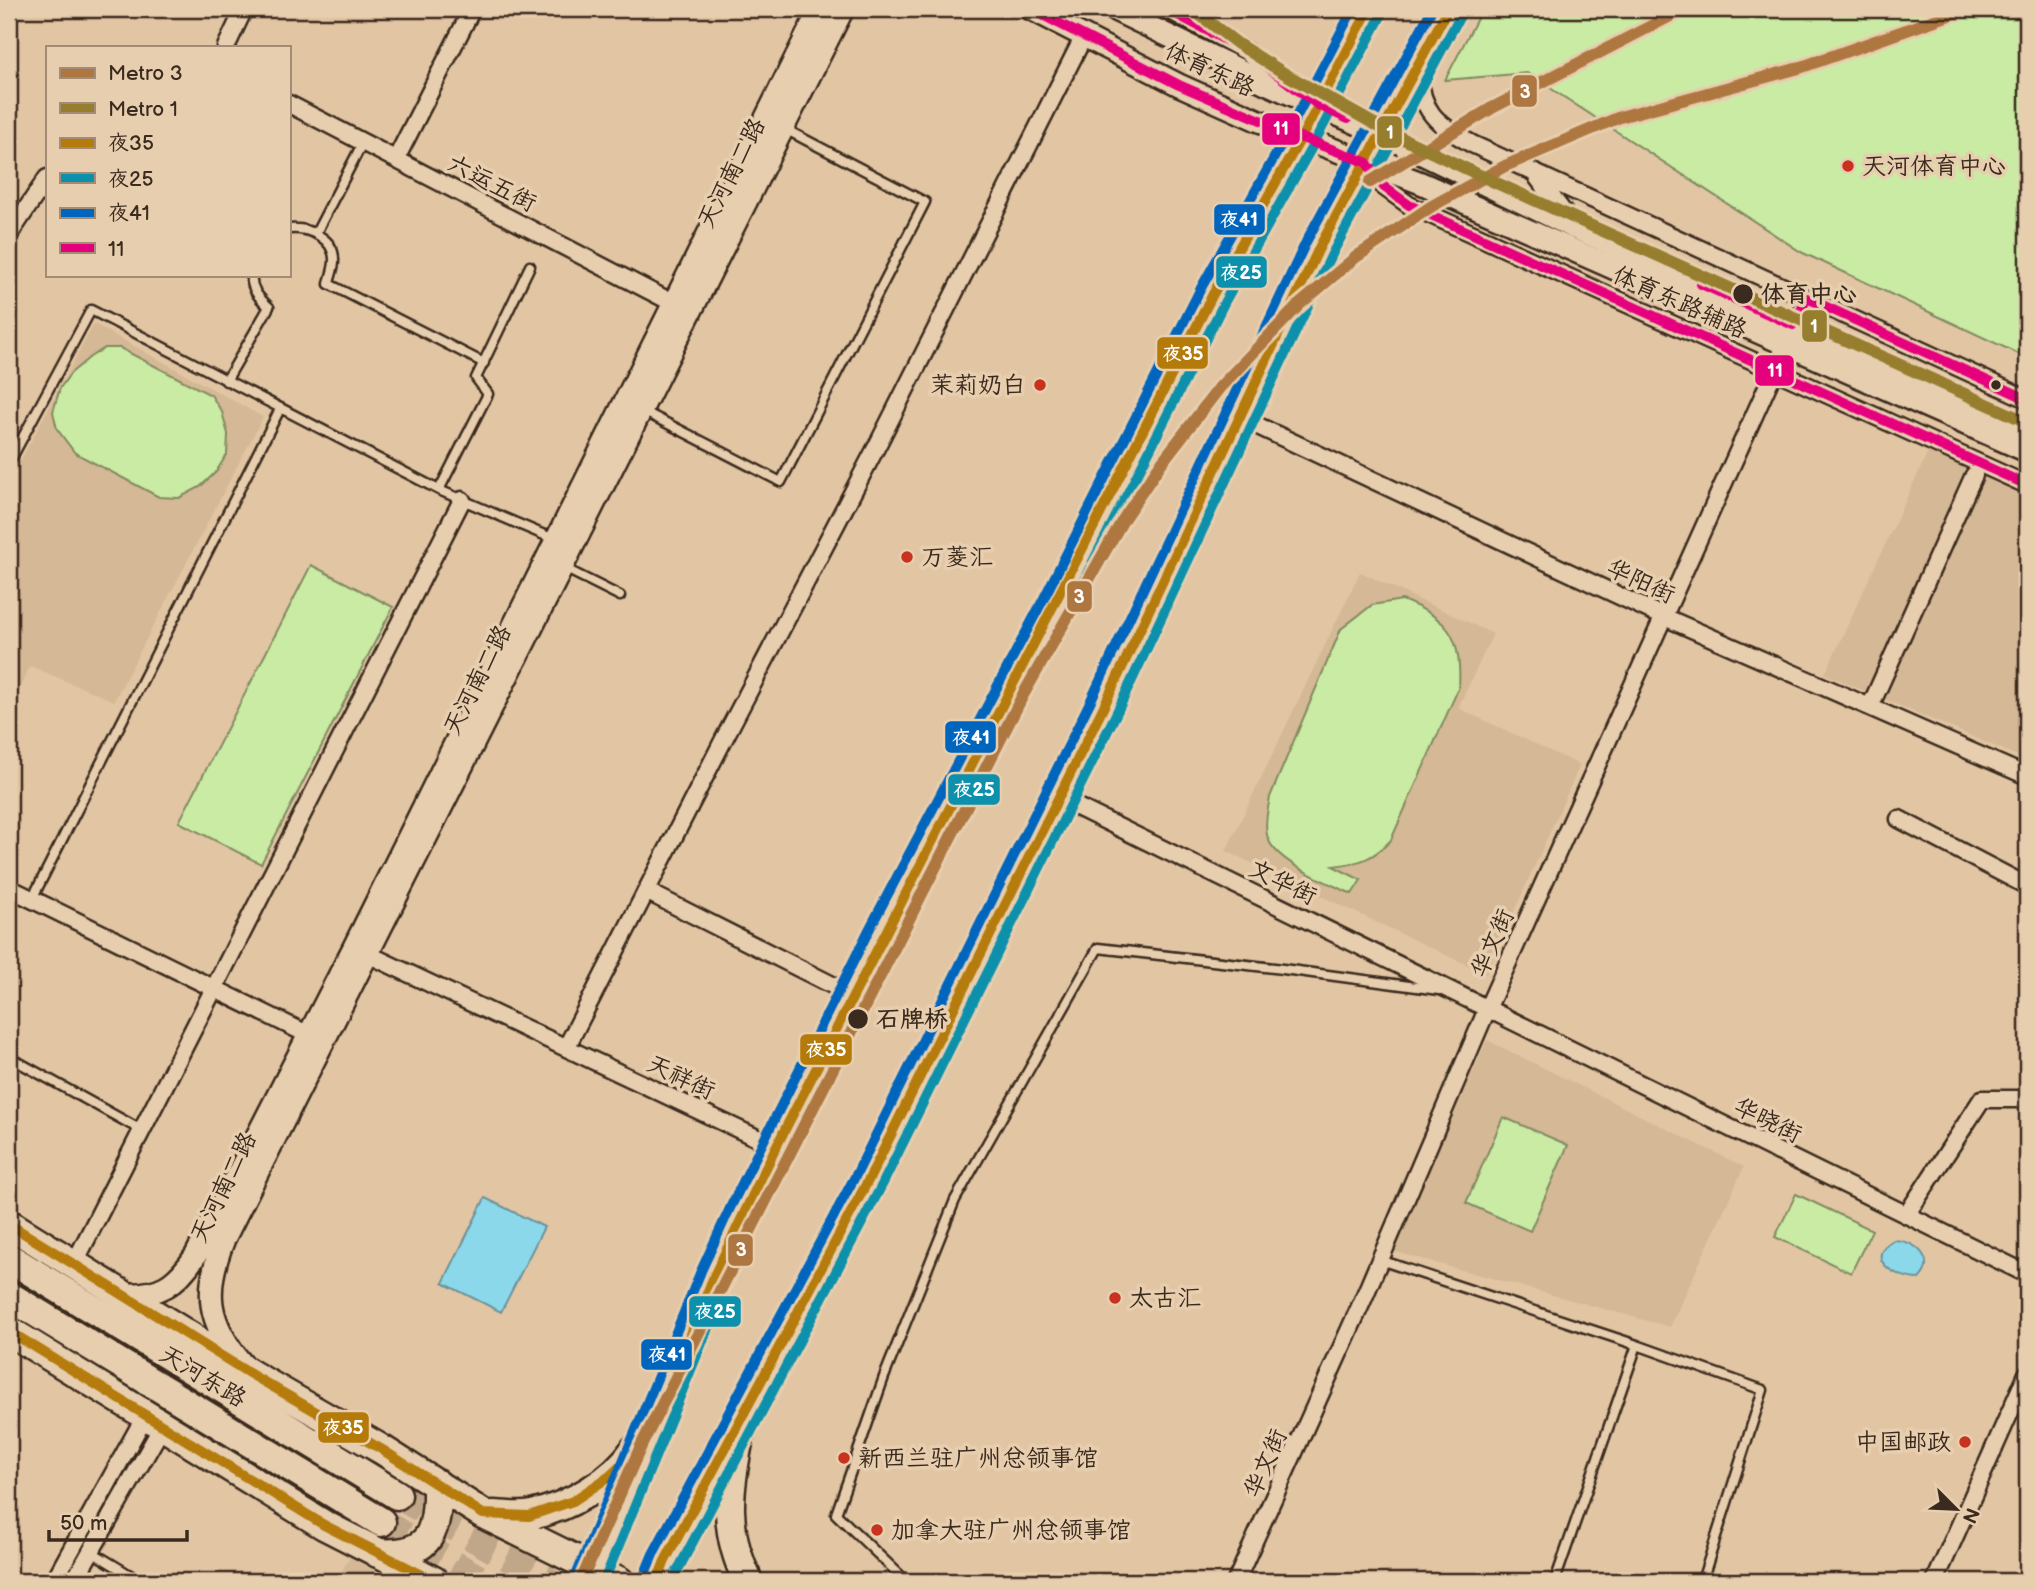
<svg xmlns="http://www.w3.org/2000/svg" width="2036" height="1590" font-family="'Balsamiq Sans','LXGW WenKai TC',sans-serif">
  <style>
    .built { fill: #d5b895 }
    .green { fill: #caeba4; stroke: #828a61; stroke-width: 2 }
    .water { fill: #8cd8eb; stroke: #6c9299; stroke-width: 2 }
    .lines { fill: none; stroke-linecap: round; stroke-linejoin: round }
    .highway-tunnel { stroke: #c1a789; stroke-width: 28; stroke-dasharray: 28 14; stroke-linecap: butt }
    .lane-casing { stroke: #3b2a1e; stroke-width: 13 }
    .street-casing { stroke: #3b2a1e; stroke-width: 21 }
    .secondary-casing { stroke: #3b2a1e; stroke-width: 26 }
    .highway-casing { stroke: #3b2a1e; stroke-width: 33 }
    .lane { stroke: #e7ceaf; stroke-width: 8 }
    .street { stroke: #e7ceaf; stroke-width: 16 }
    .secondary { stroke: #e7ceaf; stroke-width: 21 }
    .highway { stroke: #e7ceaf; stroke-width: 28 }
    .bus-1-casing { stroke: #e7ceaf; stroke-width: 16 }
    .bus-2-casing { stroke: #e7ceaf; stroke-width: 16 }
    .bus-3-casing { stroke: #e7ceaf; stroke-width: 16 }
    .bus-4-casing { stroke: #e7ceaf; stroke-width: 16 }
    .bus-1 { stroke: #b57b0a; stroke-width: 10 }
    .bus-2 { stroke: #0c90ab; stroke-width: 10 }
    .bus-3 { stroke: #0065bd; stroke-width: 10 }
    .bus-4 { stroke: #e5007d; stroke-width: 10 }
    .metro-1-casing { stroke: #e7ceaf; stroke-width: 18 }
    .metro-2-casing { stroke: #e7ceaf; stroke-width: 18 }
    .metro-1 { stroke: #ae7741; stroke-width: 12 }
    .metro-2 { stroke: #977d2e; stroke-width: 12 }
    .poi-dot { fill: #c8321e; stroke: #e7ceaf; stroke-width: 2.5 }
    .stop-dot { fill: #3b2a1e; stroke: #e7ceaf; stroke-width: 2.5 }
    .labels { text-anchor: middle; stroke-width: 7; stroke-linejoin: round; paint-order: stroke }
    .street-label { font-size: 24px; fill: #3b2a1e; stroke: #e7ceaf }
    .poi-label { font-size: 24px; fill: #3b2a1e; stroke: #e7ceaf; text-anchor: start }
    .stop-label { font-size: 24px; font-weight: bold; fill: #3b2a1e; stroke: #e7ceaf; text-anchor: start }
    .line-badge { stroke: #e7ceaf; stroke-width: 2.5 }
    .badge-label { font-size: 19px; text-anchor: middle; font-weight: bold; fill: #fff }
  </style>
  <rect width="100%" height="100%" fill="#e2c6a4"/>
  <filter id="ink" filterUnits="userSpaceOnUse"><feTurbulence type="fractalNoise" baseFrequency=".0143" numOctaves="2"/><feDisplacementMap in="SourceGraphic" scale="14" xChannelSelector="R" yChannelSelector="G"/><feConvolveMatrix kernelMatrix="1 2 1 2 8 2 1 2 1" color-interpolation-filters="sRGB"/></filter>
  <g filter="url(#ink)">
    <path class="built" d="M94,324l169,93 -149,284 -84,-35 -15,33 -6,-3v-214z
      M1928,452l99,43v265l-202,-86z
      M1360,572l133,62 -35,74 122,57 -94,209 -260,-123z
      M1487,1040l257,127 -74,160 -278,-76z
      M353,1552l35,29h-52z"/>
    <path class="green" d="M1482,9h545v349l-226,-106 -274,-179 -82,7z
      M105,348h15l91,47 11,17 6,22 -1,20 -11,18 -16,15 -21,11 -20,-1 -84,-44 -18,-24 -4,-17 7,-24 11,-15 19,-16z
      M311,565l82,42 -132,257 -82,-42z
      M1402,600c47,18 60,37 57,87l-68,153c-19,20 -31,23 -58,26l28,14 -9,14c-23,-11 -72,-30 -83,-53 -6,-13 -1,-32 1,-44l71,-168 31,-24z
      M1503,1117l65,28 -38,86 -64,-28z
      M1796,1194l76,36 -21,43 -76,-36z"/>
    <path class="water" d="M485,1198l59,29 -43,85 -58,-29z
      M1894,1240c21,0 44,20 25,39 -22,0 -58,-21 -25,-39z"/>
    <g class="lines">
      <path class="highway-tunnel" d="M397,1495l153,86
        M381,1522l102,59"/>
      <defs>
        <path id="lane" d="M289,229c19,-2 46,9 45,32 0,8 -4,16 -5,23l155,79
          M316,233l47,-91
          M226,381l43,-74c-10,-9 -19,-19 -17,-32
          M643,411l138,71 144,-280 -142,-74
          M9,463l82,-153 348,180 117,50
          M439,490l49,-96 -12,-16 54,-112
          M562,567l58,29
          M32,899l248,-490
          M9,1057l134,74
          M1380,1260l257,85 126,45 -61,191
          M92,1552l48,29
          M906,1581l-70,-67 48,-137 71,-177 143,-252 185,21 156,21
          M1072,1581l4,-3 18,3
          M1555,1581l82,-236"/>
        <path id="street" d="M1167,9l79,42 53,40
          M226,47l18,-38
          M1420,68c-2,43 18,57 52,76l555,255
          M289,104l384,199
          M396,159l76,-150
          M1366,162l18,25 25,18 618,280
          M1537,177l37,49
          M9,235l38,-57
          M1239,417l423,199 365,160
          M1870,707l104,-232
          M1059,798l968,476
          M1899,819l128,67
          M9,888l300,147
          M646,891l206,104
          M357,949l419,198
          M566,1048l160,-313 153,-293 205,-406
          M1907,1214l75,-115h45
          M74,1264l388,-764
          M54,1581l91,-165
          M74,1581l88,-154
          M1236,1581l126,-279 126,-295 319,-709
          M1935,1581l92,-207"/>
        <path id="secondary" d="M1031,9l148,76 78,35 164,63 606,268
          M1113,9l153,74 115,51 194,94 452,202
          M123,1294c37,2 53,-9 73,-39l158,-308 466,-938
          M243,1365c-36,-43 -40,-74 -19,-126l619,-1230"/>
        <path id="highway" d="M9,1224l243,151 129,74 102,65 136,67
          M9,1258l388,237
          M9,1296l372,226
          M9,1331l315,194 110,56
          M739,1438c-11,53 -16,93 9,143
          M493,1515c12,0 27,3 39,0 39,-9 81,-33 104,-67
          M378,1553c54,4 60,-23 59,-69
          M589,1581l125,-305 30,-64 139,-278 172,-328 158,-312 88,-156 68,-129
          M657,1581l8,-20 205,-384 234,-471 216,-460 128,-237"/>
      </defs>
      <use href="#lane" class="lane-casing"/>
      <use href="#street" class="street-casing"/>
      <use href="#secondary" class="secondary-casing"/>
      <use href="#highway" class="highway-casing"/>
      <use href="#lane" class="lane"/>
      <use href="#street" class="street"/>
      <use href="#secondary" class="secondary"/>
      <use href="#highway" class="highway"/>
      <defs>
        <path id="bus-1" d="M9,1224l243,151 129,74 102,65 46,2 44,-15 37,-25 19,-18 30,-44 55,-138 62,-129 437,-853 88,-156 68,-129
          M9,1331l315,194 110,56
          M657,1581l8,-20 205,-384 234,-471 216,-460 128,-237"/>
        <path id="bus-2" d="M604,1581l123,-299 30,-64 138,-278 172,-327 158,-312 88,-156 68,-129
          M672,1581l211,-398 234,-471 216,-460 127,-236"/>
        <path id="bus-3" d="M576,1576l125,-305 30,-65 139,-278 173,-328 158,-312 88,-157 64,-122
          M644,1576l9,-22 205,-383 233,-471 216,-460 125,-231"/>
        <path id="bus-4" d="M1031,9l148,76 128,55 59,22 18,25 25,18 618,280
          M1167,9l79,42 72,54 30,14
          M1701,284l92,41 14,-27 220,101"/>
      </defs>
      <use href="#bus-1" class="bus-1-casing"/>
      <use href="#bus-2" class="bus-2-casing"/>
      <use href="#bus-3" class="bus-3-casing"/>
      <use href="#bus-4" class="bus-4-casing"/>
      <use href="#bus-1" class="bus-1"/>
      <use href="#bus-2" class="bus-2"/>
      <use href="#bus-3" class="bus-3"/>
      <use href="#bus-4" class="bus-4"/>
      <defs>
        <path id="metro-1" d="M1370,182l122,-74 192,-99
          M581,1581l61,-137 381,-749 101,-177 38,-56 58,-75 80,-83 56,-47 76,-51 73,-40 115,-49 179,-49 167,-59"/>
        <path id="metro-2" d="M1192,9l46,35 49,31 100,56 105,50 535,241"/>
      </defs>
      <use href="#metro-1" class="metro-1-casing"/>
      <use href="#metro-2" class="metro-2-casing"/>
      <use href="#metro-1" class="metro-1"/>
      <use href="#metro-2" class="metro-2"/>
    </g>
  </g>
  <g class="poi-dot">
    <circle cx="1848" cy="166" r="7"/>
    <circle cx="1040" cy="385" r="7"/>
    <circle cx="907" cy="557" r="7"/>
    <circle cx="1115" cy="1298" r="7"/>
    <circle cx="1965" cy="1442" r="7"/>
    <circle cx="844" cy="1458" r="7"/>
    <circle cx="877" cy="1530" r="7"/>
  </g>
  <g class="stop-dot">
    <circle cx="1743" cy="294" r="11"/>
    <circle cx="1996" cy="385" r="6"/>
    <circle cx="858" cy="1019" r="11"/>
  </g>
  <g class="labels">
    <g class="street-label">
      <text transform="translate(1210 69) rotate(25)" y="8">体育东路</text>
      <text transform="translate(731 173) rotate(-63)" y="8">天河南二路</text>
      <text transform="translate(492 183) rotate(27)" y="8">六运五街</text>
      <text transform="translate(1680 302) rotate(24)" y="8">体育东路辅路</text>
      <text transform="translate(1641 581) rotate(25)" y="8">华阳街</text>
      <text transform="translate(477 680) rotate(-63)" y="8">天河南二路</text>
      <text transform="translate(1283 882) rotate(26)" y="8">文华街</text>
      <text transform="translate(1492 943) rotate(-66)" y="8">华文街</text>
      <text transform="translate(681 1077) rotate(25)" y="8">天祥街</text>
      <text transform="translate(1768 1120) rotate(26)" y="8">华晓街</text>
      <text transform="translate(223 1187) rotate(-64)" y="8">天河南二路</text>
      <text transform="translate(203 1376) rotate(31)" y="8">天河东路</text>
      <text transform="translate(1265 1463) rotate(-66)" y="8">华文街</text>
    </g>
    <g class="poi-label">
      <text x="1862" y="174">天河体育中心</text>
      <text x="1026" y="393" text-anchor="end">茉莉奶白</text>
      <text x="921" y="565">万菱汇</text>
      <text x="1129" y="1306">太古汇</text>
      <text x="1951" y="1450" text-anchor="end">中国邮政</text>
      <text x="858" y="1466">新西兰驻广州总领事馆</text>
      <text x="891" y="1538">加拿大驻广州总领事馆</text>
    </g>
    <g class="stop-label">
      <text x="1761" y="302">体育中心</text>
      <text x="876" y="1027">石牌桥</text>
    </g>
  </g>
  <g class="line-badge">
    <rect x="1511" y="74" width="27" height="34" rx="7" fill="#ae7741"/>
    <rect x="1261" y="112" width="40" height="34" rx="7" fill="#e5007d"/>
    <rect x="1376" y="115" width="27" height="34" rx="7" fill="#977d2e"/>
    <rect x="1213" y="203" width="53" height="33" rx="7" fill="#0065bd"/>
    <rect x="1215" y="255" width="53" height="34" rx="7" fill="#0c90ab"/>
    <rect x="1801" y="309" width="27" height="34" rx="7" fill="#977d2e"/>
    <rect x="1156" y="336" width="53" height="34" rx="7" fill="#b57b0a"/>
    <rect x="1754" y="354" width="41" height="33" rx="7" fill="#e5007d"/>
    <rect x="1066" y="580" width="27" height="33" rx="7" fill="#ae7741"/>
    <rect x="944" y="720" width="53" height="34" rx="7" fill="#0065bd"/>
    <rect x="947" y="773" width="54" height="33" rx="7" fill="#0c90ab"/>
    <rect x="799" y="1033" width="54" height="33" rx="7" fill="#b57b0a"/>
    <rect x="727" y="1233" width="27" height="34" rx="7" fill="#ae7741"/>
    <rect x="688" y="1295" width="54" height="33" rx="7" fill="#0c90ab"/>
    <rect x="640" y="1338" width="53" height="33" rx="7" fill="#0065bd"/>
    <rect x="317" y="1411" width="53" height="33" rx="7" fill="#b57b0a"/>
  </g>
  <g class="badge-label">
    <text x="1525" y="98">3</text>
    <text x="1281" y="135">11</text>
    <text x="1390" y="139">1</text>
    <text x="1239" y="226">夜41</text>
    <text x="1241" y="279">夜25</text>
    <text x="1814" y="333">1</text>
    <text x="1183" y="360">夜35</text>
    <text x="1775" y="377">11</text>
    <text x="1079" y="603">3</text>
    <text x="971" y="744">夜41</text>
    <text x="974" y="796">夜25</text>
    <text x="826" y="1056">夜35</text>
    <text x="741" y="1256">3</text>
    <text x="715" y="1318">夜25</text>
    <text x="667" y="1361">夜41</text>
    <text x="343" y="1434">夜35</text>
  </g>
  <rect width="2036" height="1590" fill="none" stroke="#e7ceaf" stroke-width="35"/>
  <rect x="18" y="18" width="2001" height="1555" fill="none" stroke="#3b2a1e" stroke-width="2.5" filter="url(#ink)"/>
  <rect x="46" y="46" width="245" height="231" fill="#e7ceaf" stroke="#a28c75" stroke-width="2"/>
  <rect x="60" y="68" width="35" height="10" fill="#ae7741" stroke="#a28c75" stroke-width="2"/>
  <text x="108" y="80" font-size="21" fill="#3b2a1e">Metro 3</text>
  <rect x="60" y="103" width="35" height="10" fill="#977d2e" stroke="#a28c75" stroke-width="2"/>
  <text x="108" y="116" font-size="21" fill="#3b2a1e">Metro 1</text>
  <rect x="60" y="138" width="35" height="10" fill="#b57b0a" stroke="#a28c75" stroke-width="2"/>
  <text x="108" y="150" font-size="21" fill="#3b2a1e">夜35</text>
  <rect x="60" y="173" width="35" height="10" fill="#0c90ab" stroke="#a28c75" stroke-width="2"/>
  <text x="108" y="186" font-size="21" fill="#3b2a1e">夜25</text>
  <rect x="60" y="208" width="35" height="10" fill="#0065bd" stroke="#a28c75" stroke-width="2"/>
  <text x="108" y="220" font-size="21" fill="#3b2a1e">夜41</text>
  <rect x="60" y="243" width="35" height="10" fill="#e5007d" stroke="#a28c75" stroke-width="2"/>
  <text x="108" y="256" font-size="21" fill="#3b2a1e">11</text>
  <g transform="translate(1956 1509) rotate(114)" stroke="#e7ceaf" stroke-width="5" paint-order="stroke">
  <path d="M0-5L12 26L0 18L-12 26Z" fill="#3b2a1e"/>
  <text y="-10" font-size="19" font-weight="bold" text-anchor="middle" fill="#3b2a1e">N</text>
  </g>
  <path d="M49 1530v10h138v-10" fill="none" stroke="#3b2a1e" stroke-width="3.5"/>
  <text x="60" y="1530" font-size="21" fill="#3b2a1e" stroke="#e7ceaf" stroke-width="5" paint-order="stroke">50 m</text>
</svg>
